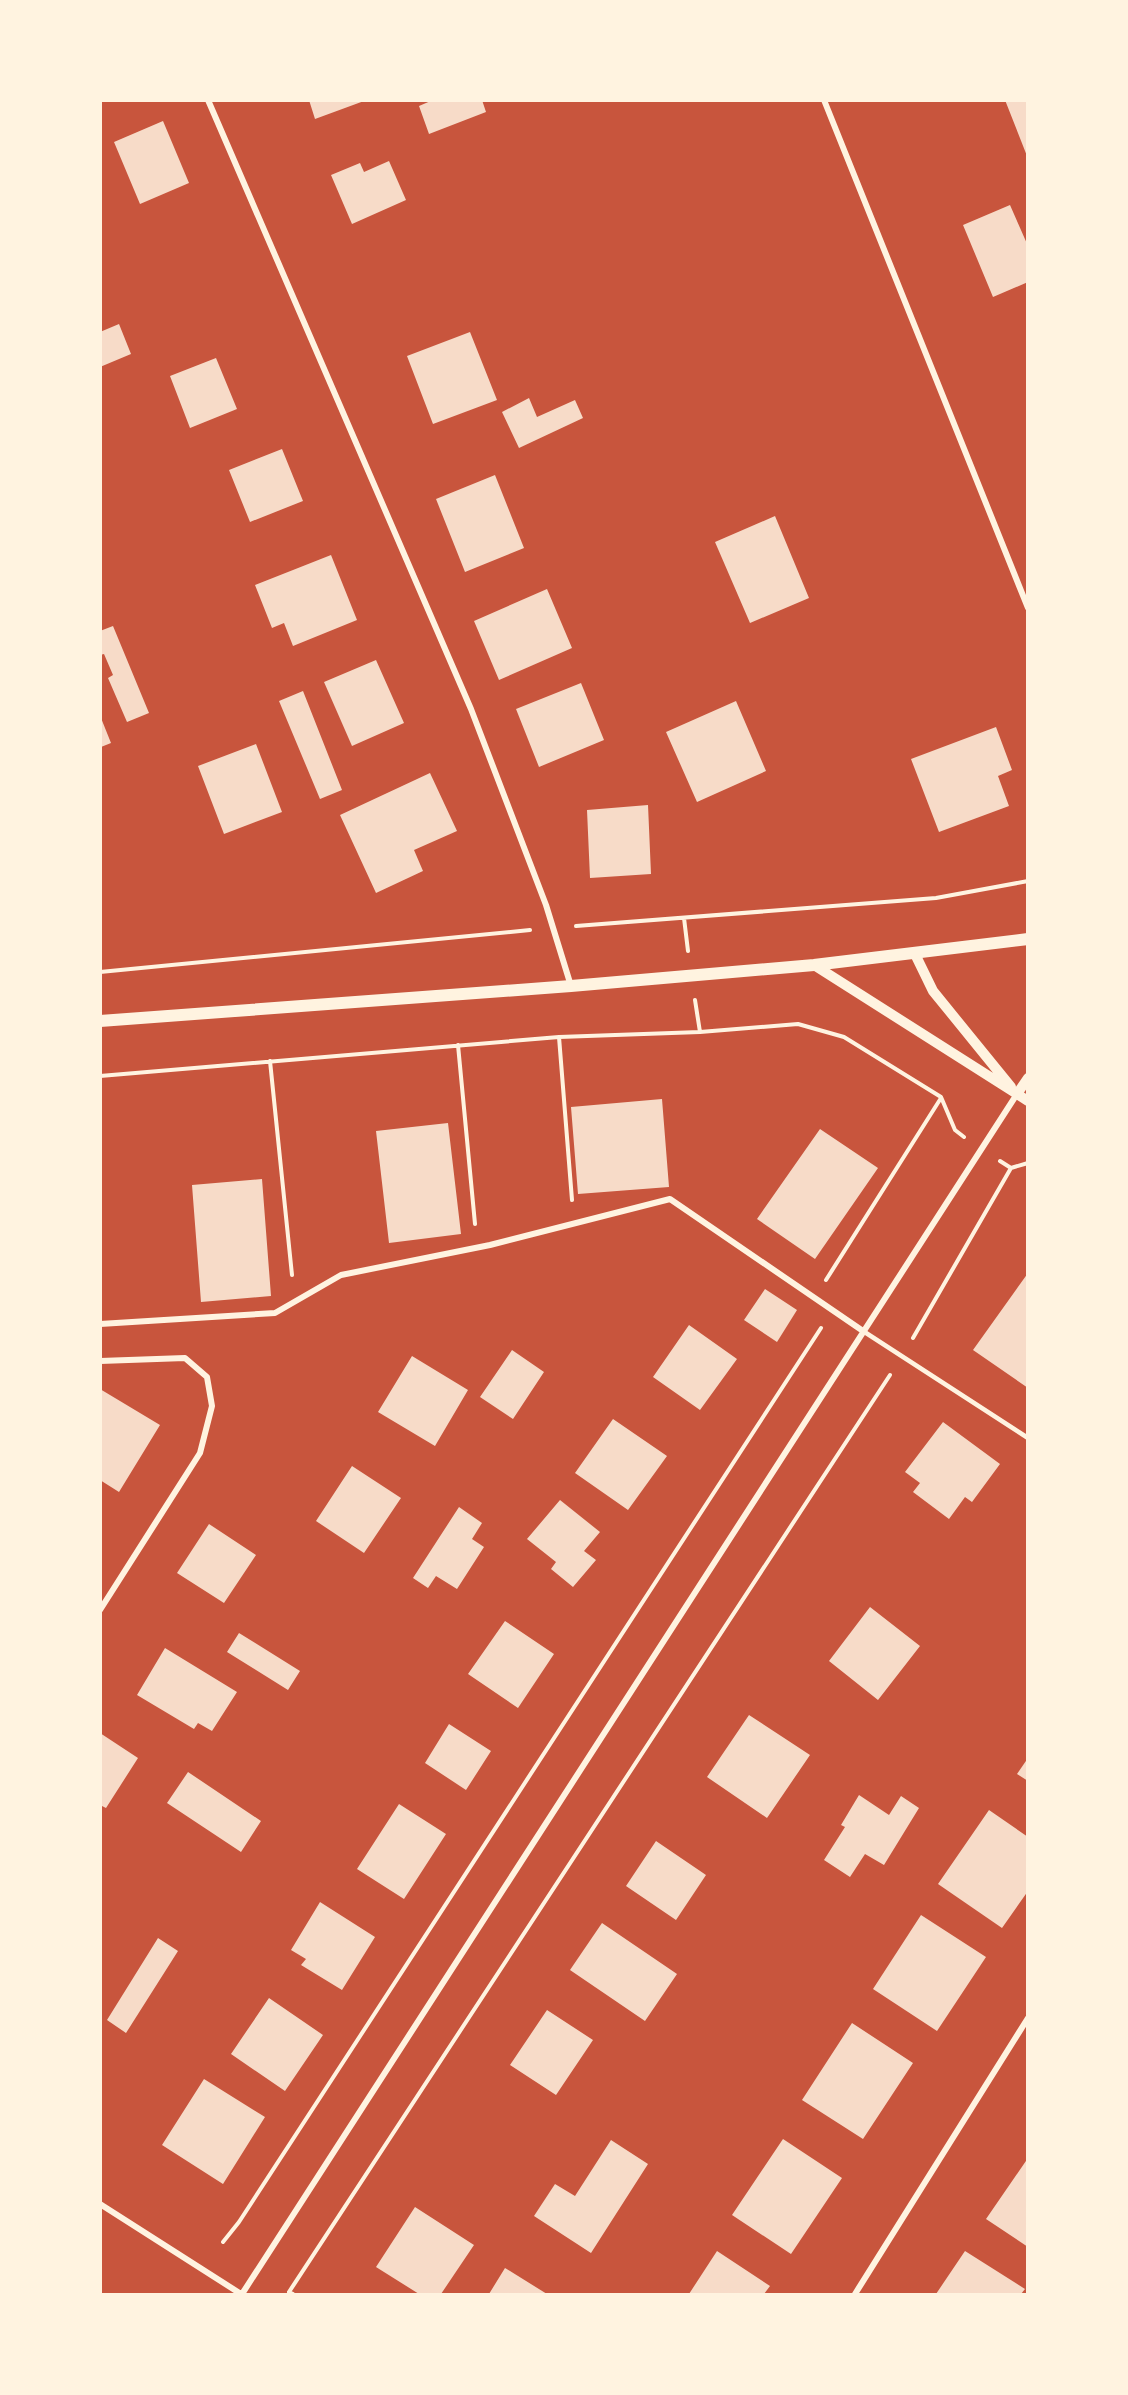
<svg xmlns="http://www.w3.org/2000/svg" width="1128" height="2395" font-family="Helvetica,sans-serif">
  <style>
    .building { fill: #f7dbc8 }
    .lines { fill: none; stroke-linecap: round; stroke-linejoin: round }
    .path { stroke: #fff3e0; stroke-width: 4 }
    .service { stroke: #fff3e0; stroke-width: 4.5 }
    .minor { stroke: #fff3e0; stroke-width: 6 }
    .tertiary { stroke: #fff3e0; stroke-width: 10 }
    .secondary { stroke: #fff3e0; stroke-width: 12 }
  </style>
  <rect width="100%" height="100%" fill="#c8553d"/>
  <path class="building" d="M309,100h55v1l-49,18z
    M433,100h49l4,12 -57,22 -10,-28z
    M1005,100h23v56h-1z
    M163,121l26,62 -49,21 -26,-62z
    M389,161l17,39 -54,24 -21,-49 29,-12 4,9z
    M1010,205l18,41v36l-35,15 -30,-72z
    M119,324l12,30 -31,13v-35z
    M470,332l27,68 -64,24 -26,-68z
    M216,358l21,51 -47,19 -20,-52z
    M529,398l8,19 38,-17 8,18 -64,30 -17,-36z
    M282,449l21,52 -53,21 -21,-52z
    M495,475l29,73 -59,24 -29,-73z
    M775,516l34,82 -59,25 -35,-81z
    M331,555l26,65 -64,26 -9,-23 -12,5 -17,-43z
    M547,589l25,59 -73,32 -25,-59z
    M113,626l36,87 -22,9 -19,-44 5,-3 -9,-21 -4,1v-24z
    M376,660l28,63 -52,23 -28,-64z
    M581,683l23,57 -65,27 -23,-58z
    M303,691l39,99 -22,9 -41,-98z
    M736,701l30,70 -69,31 -31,-70z
    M101,718l10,25 -10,4z
    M996,727l16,43 -14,6 11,30 -70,26 -28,-73z
    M256,744l26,68 -58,22 -26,-68z
    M430,773l27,58 -43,19 9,21 -47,22 -36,-78z
    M648,805l3,69 -61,4 -3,-68z
    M662,1099l7,88 -91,7 -7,-87z
    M448,1123l13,111 -72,9 -13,-112z
    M820,1129l58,39 -63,91 -58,-40z
    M262,1179l9,117 -70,6 -9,-117z
    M1028,1273v115l-55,-38z
    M765,1289l32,21 -20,32 -33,-22z
    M689,1325l48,34 -37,51 -47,-33z
    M512,1350l32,22 -31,47 -33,-22z
    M412,1356l56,34 -33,56 -57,-34z
    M100,1389l60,36 -41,67 -19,-12z
    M613,1419l54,37 -39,54 -53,-37z
    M943,1422l57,42 -28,38 -7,-5 -16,22 -36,-27 7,-9 -15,-11z
    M352,1466l49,32 -37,55 -48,-32z
    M560,1500l40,32 -16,19 12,9 -23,27 -22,-18 5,-7 -29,-23z
    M459,1507l23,16 -10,16 12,8 -27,42 -21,-13 -8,12 -15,-10z
    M209,1524l47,31 -32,48 -47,-30z
    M870,1607l50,39 -42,54 -49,-39z
    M505,1621l49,33 -36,54 -50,-34z
    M239,1633l61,38 -12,19 -61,-38z
    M165,1648l72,44 -25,39 -14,-8 -4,6 -57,-34z
    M749,1715l61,40 -43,63 -60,-41z
    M449,1724l42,27 -25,39 -41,-27z
    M100,1733l38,25 -32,50 -6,-3z
    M1028,1758v23l-11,-7z
    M188,1772l73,49 -20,31 -74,-49z
    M859,1795l30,20 12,-19 18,12 -35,57 -19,-11 -15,23 -26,-17 21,-33 -4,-2z
    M399,1804l47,30 -42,65 -47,-30z
    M989,1810l39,27v54l-26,37 -64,-44z
    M656,1841l50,34 -30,45 -50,-34z
    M320,1902l55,35 -33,53 -41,-25 5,-6 -15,-9z
    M921,1915l65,42 -49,74 -64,-42z
    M602,1923l75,51 -32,47 -75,-51z
    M158,1938l20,13 -52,82 -19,-13z
    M269,1998l54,37 -38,56 -54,-37z
    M547,2010l46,30 -37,55 -46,-30z
    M852,2023l61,40 -50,76 -61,-39z
    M204,2079l61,38 -42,67 -61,-39z
    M783,2139l59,39 -51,76 -59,-39z
    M611,2140l37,24 -57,89 -57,-37 21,-32 20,12z
    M1028,2158v89l-42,-28z
    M415,2207l59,38 -33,49h-22l-43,-27z
    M717,2251l53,35 -6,8h-75z
    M965,2251l60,38 -4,5h-85z
    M505,2268l42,26h-58z"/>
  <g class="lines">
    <path class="path" d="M684,918l4,33
      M576,926l360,-28 92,-17
      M100,972l430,-42
      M695,1000l5,32
      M559,1037l13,163
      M458,1045l17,179
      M270,1061l22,214
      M100,1076l459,-39 141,-5 98,-8 46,13 97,60 14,33 9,7
      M1000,1161l11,7 17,-5
      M826,1280l115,-182
      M913,1338l98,-170
      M223,2242l16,-20 582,-894
      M293,2294l-4,-2 601,-917"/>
    <path class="service" d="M863,1331l165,107"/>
    <path class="minor" d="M208,100l263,609 75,196 25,81
      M824,100l204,508
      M100,1324l175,-11 66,-38 149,-30 180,-46 193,132
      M100,1361l85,-3 22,19 5,29 -12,47 -100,157
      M100,2204l141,90
      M242,2294l775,-1200
      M855,2294l173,-276"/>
    <path class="tertiary" d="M915,954l18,37 78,96
      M814,965l214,136
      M1017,1094l11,-16"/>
    <path class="secondary" d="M100,1021l471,-35 243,-21 214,-26"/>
  </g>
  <rect width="1128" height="2395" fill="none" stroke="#fff3e0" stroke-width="204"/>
</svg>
